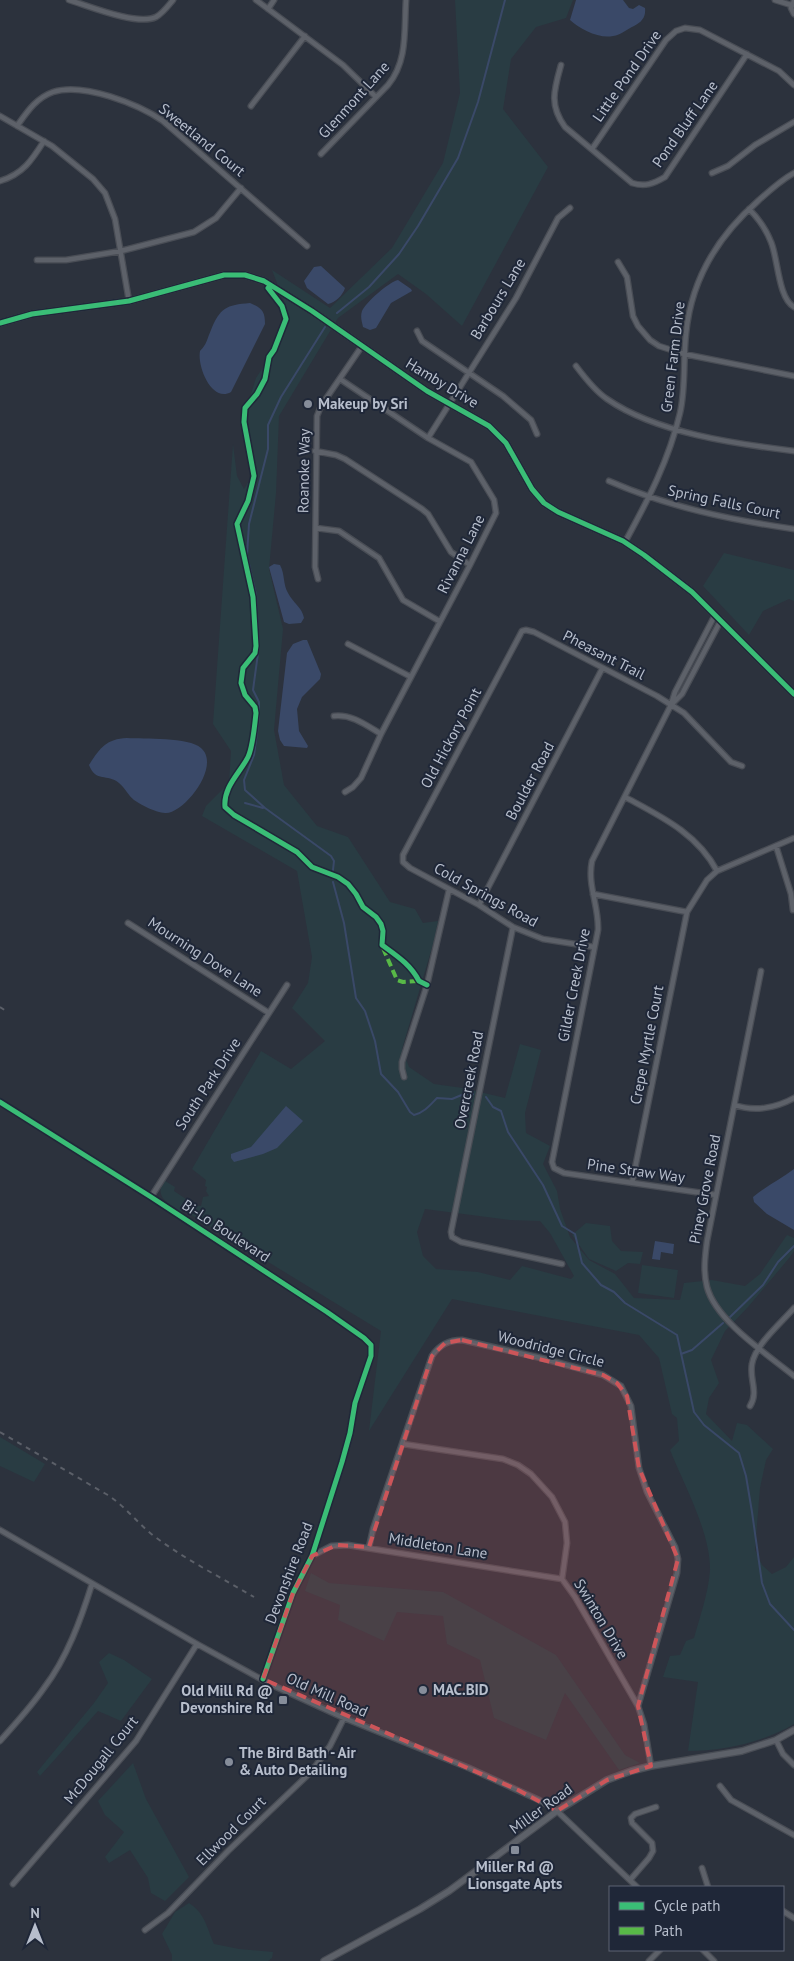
<svg xmlns="http://www.w3.org/2000/svg" width="794" height="1961" font-family="'PT Sans',sans-serif">
  <style>
    .green { fill: #293c43; fill-rule: evenodd }
    .water { fill: #3a4968 }
    .lines { fill: none; stroke-linecap: round; stroke-linejoin: round }
    .stream { stroke: #3a4968; stroke-width: 2 }
    .minor-casing { stroke: #494d55; stroke-width: 7 }
    .tertiary-casing { stroke: #494d55; stroke-width: 8 }
    .minor { stroke: #5d6169; stroke-width: 4.5 }
    .tertiary { stroke: #5d6169; stroke-width: 5.5 }
    .rail { stroke: #5b5f68; stroke-width: 2; stroke-dasharray: 5 5; stroke-linecap: butt }
    .quiet { stroke: #58b947; stroke-width: 4; stroke-dasharray: 8 4; stroke-linecap: butt }
    .cycleway-casing { stroke: #1f2738; stroke-width: 8 }
    .cycleway { stroke: #3abd76; stroke-width: 5 }
    .marked { fill: #cd5559; fill-opacity: 0.2; stroke: #cd5559; stroke-width: 4; stroke-dasharray: 10 6; stroke-linejoin: round }
    .poi-dot { fill: #868d9a; stroke: #1f2738; stroke-width: 2 }
    .labels { text-anchor: middle; stroke-width: 4; stroke-linejoin: round; paint-order: stroke }
    .street-label { font-size: 15px; fill: #b7becc; stroke: #1f2738 }
    .poi-label { font-size: 15px; font-weight: bold; fill: #b7becc; stroke: #1f2738; text-anchor: start }
  </style>
  <rect width="100%" height="100%" fill="#2c323d"/>
  <path class="green" d="M455,0h118l-7,18 -30,9 -25,32 -8,50 45,58 -86,159 -36,-32 -28,-20 -60,44 -59,98 -3,77 -7,76 14,60 -9,101 10,55 33,41 31,11 42,65 25,7 8,14 15,-2 -4,20 -32,108 7,18 25,17 29,4 42,10 15,-54 21,6 -16,63 1,20 24,13 -7,18 14,27 3,18 10,28 19,23 26,14 19,24 46,2 4,-17 28,-3 33,6 15,-12 27,-39 7,3v13l-4,6 -42,50 -23,24 -14,29 8,23 -10,15 -3,16 26,27 5,-18 10,2 26,24 -7,11 -6,28 -5,62 7,15 10,9 14,-7 8,-10v167c-30,18 -71,27 -106,27l10,-69 -35,-5 7,-21 10,-1 6,-14 8,-3c6,-22 14,-44 16,-67 1,-38 -26,-86 -40,-121l9,-9 -2,-23 -5,-4 -13,-56 -20,-23 -187,-36 -83,132 12,-100 -193,-118 3,-8 10,1 2,-9 6,-1 -3,-5 1,-4 -2,-1 1,-6 -14,-11 69,-118 30,18 34,-28 -33,-33 16,-25 4,-26 -15,-86 -95,-55 4,-10 23,-23 2,-32 -18,-27 20,-280 4,32 7,13 8,-13 -8,-60 12,-38 27,-41 4,-28 -15,-39 58,38 62,-60 51,-85 17,-70zM425,1209l85,11 30,1 10,12 24,43 -3,3 -49,-13 -12,14 -32,-8 -42,-3 -13,-13 -6,-24z
    M724,553l70,17v31l-5,-2 -26,12 -14,24 -46,-49z
    M165,1181l10,6 -1,4 15,10 -8,11c-11,-7 -29,-16 -16,-31z
    M586,1223l24,3 2,15 9,10 22,1 -3,12 -12,-1 -12,8 -27,-12 -17,-24z
    M642,1265l36,5 -4,28 -36,-5z
    M0,1437l45,27 -11,18 -34,-16z
    M311,1573l18,10 114,9 113,63 69,100 15,8 -21,7 -54,-77 -19,47 -52,-22 -14,-58 -33,-16 -4,-28 -46,-4 -13,29 -46,-21 2,-15 -35,-14z
    M109,1653l15,7 28,19 -31,42 -23,-10 -58,65 -3,-4 57,-69 14,-20 -9,-21z
    M133,1763l13,36 43,78 -24,24 -14,-8 -3,-15 -18,-28 -21,13 -4,-6 19,-25 -19,-17 -7,-14z
    M189,1903c16,10 18,25 25,41l25,5 34,3 -1,6 -4,3h-96v-6l-10,-21 13,-22z"/>
  <path class="water" d="M576,0h47l6,8 4,1 6,-4 6,3c1,9 -3,14 -11,18 -7,3 -13,9 -21,10 -14,3 -33,-7 -43,-16z
    M321,266l24,22c-2,7 -10,15 -17,16l-21,-16 -3,-7 10,-14z
    M398,280l13,9 1,2 -21,12 -15,25 -6,2 -7,-3c-1,-5 -3,-10 -1,-16 4,-9 27,-29 36,-31z
    M250,303c12,5 15,8 15,21l-34,68c-19,11 -34,-25 -31,-41 7,-7 7,-12 11,-21 9,-22 15,-25 39,-27z
    M274,564l6,1c5,9 3,20 8,28 5,10 14,14 16,25l-3,5 -12,1 -5,-2 -15,-55z
    M303,640h4l14,34 -1,5 -18,18 -5,12 2,22 9,15 -1,2 -23,-2 -4,-6 -2,-9 9,-78 6,-9z
    M127,738c17,1 62,-1 74,10 21,18 -18,67 -36,65 -10,-1 -22,-7 -31,-13 -6,-5 -9,-12 -15,-17 -12,-10 -23,0 -30,-18 11,-17 17,-26 38,-27z
    M286,1106l17,15 -26,27 -14,6 -29,8 -3,-4v-4l20,-7z
    M794,1169v61l-27,-16 -13,-12 -1,-5c13,-11 28,-18 41,-28z
    M655,1241l19,3 -1,10 -12,-2 -1,8 -8,-1z"/>
  <g class="lines">
    <path class="stream" d="M337,313l32,-26 30,-33 19,-28 40,-68 20,-56 27,-102
      M325,327l-44,70 -13,28v24l-19,75 -2,31 9,40 3,51 -6,44 6,12v15l-5,38 -10,25 1,10 20,18 66,48 3,5 -1,9
      M245,803l18,5
      M333,882l11,41 12,75 9,13 10,30 6,33 17,18 12,20 4,3c10,-2 17,-11 23,-17l15,1 12,-5h9
      M486,1097l7,10 8,4 7,21 35,53 19,41 13,8 7,29 19,22 13,7 11,11 52,32 17,77 10,13 35,28 7,23 6,36 10,71 8,21 24,26
      M730,1317l33,-32 15,-23 16,-16
      M681,1354l11,-4 31,-27"/>
    <defs>
      <path id="minor" d="M69,0c20,6 68,26 87,17 7,-4 12,-11 17,-17
        M256,0l87,65 33,32
        M775,0l16,5
        M794,1l-3,7 3,6
        M268,9l6,-9
        M561,65c-7,25 -12,40 4,62l67,56c13,4 21,1 33,-6l82,-123
        M251,106l54,-70
        M0,116l52,30 41,33 12,14 10,26 14,82
        M17,126c10,-14 19,-28 36,-34 30,-10 85,12 110,29l144,125
        M592,149l74,-109 10,-9 9,-3 15,2 79,41 15,14
        M321,154l67,-69c20,-24 16,-55 18,-85
        M712,173l16,-7 27,-21 39,-23
        M0,181c23,-7 32,-21 44,-40
        M749,209c9,9 17,20 22,33 7,16 7,56 23,65
        M37,260h29l55,-9 73,-19 22,-14 25,-30
        M618,262l9,15 6,39 5,10 12,14 9,6 25,8 110,22
        M417,331l5,10 81,55 28,24 6,14
        M576,366c9,12 19,25 31,33 49,34 129,45 187,52
        M340,379l88,59 43,24 23,38 2,13 -26,52 -89,169 -20,44 -8,9 -8,5
        M428,438l88,-140 42,-80 12,-10
        M315,451l21,4 9,4 77,50 6,5 23,38 19,13
        M609,481c59,26 122,39 185,48
        M316,528l23,3 40,27 24,42 36,21
        M625,542c23,-42 44,-82 55,-129 6,-26 3,-53 6,-79 5,-54 32,-98 72,-133 11,-10 23,-21 36,-28
        M318,579l-3,-12 2,-151 4,-10 41,-60
        M715,615l-40,77 -4,13 -79,156c-5,24 7,45 6,69l-46,232 2,6 10,5 152,22
        M348,644l63,33
        M672,704l10,-10 39,-74
        M334,716c18,-2 32,9 47,18
        M625,797c35,19 72,36 92,74
        M776,846l15,48 2,16
        M593,894l94,18
        M479,905l123,-236
        M128,923l141,90
        M513,927l-62,305 1,5 9,5 101,22
        M594,947l-51,-8 -30,-12 -34,-22 -69,-37 -7,-6v-7l119,-224 4,-1 8,2 123,64 27,17 47,49 11,4
        M761,971l-54,270c-2,15 -4,31 0,46 9,34 60,67 87,89
        M404,1077l-2,-8v-7l25,-77 22,-95
        M0,1102l151,95 176,115 37,26 7,7v11l-16,47 -5,30 -8,29 -30,94 -19,37 -30,86
        M735,1105c19,7 41,3 59,-7
        M632,1183l55,-271 20,-32 10,-9 77,-33
        M151,1197l136,-212
        M750,1406c9,-14 -1,-27 2,-42 3,-19 29,-41 42,-56
        M403,1444l100,15 15,6 13,9 21,23 13,25 2,21 -5,36 13,18 63,109 6,18 7,42
        M0,1530l197,114 75,41 72,33 125,50 70,32 18,11 80,76
        M369,1547l4,-18 59,-173c7,-11 16,-16 30,-16l79,18 62,17 18,11 10,20 8,62 8,24 28,55 3,12 -1,14 -39,133
        M312,1556l19,-10 17,-1 214,34
        M776,1740l7,14 11,11
        M0,1741c15,-17 31,-34 44,-53 23,-30 37,-69 48,-104
        M720,1786l11,14 63,35
        M702,1868l6,19
        M630,1880l19,-22 4,-7 -1,-8 -20,-20 -1,-5 4,-4 21,-7
        M13,1884l123,-143 61,-97
        M783,1911l11,7
        M145,1930l23,-17 60,-62 83,-79 19,-26 14,-28
        M703,1950l11,11
        M649,1961l11,-11"/>
      <path id="tertiary" d="M0,323l32,-9 97,-13 95,-26h21l19,6 48,30 115,80 62,35 17,17 26,46 12,14 14,9 65,29 21,14 48,37 102,102
        M324,1961l96,-52 29,-18 108,-80 50,-31 24,-9 20,-5 91,-15 34,-11 18,-10"/>
    </defs>
    <use href="#minor" class="minor-casing"/>
    <use href="#tertiary" class="tertiary-casing"/>
    <use href="#minor" class="minor"/>
    <use href="#tertiary" class="tertiary"/>
    <path class="rail" d="M0,1007l6,4
      M0,1432l106,62c20,12 33,32 52,45 30,22 64,39 96,58"/>
    <path class="quiet" d="M383,948l14,32 6,2 16,-1"/>
    <defs>
      <path id="cycleway" d="M268,288l14,18 4,13 -12,31 -5,7 -4,22 -8,15 -12,14 -1,14 10,54 -6,25 -11,23 16,73 3,49 -1,7 -12,15 -2,15 4,12 10,12 1,6c-1,10 -4,36 -8,44 -8,16 -25,30 -23,50l9,8 63,37 15,15 26,10 10,7 8,10 7,13 13,10 5,7 2,7 -1,14c15,11 28,19 37,36l8,4
        M0,323l32,-9 97,-13 95,-26h21l19,6 48,30 115,80 62,35 17,17 26,46 12,14 14,9 65,29 21,14 48,37 102,102
        M0,1102l151,95 176,115 37,26 7,7v11l-16,47 -5,30 -8,29 -30,94 -19,37 -30,86"/>
    </defs>
    <use href="#cycleway" class="cycleway-casing"/>
    <use href="#cycleway" class="cycleway"/>
  </g>
  <path class="marked" d="M462,1340l141,35 14,8 10,13 12,72 39,91 -40,147 13,60 -44,14 -50,31 -39,-21 -255,-111 30,-86 19,-37 25,-11 32,2 63,-191 13,-13z"/>
  <g class="poi-dot">
    <circle cx="308" cy="404" r="5"/>
    <circle cx="423" cy="1690" r="5"/>
    <rect x="278" y="1695" width="10" height="10" rx="2.5"/>
    <circle cx="229" cy="1762" r="5"/>
    <rect x="510" y="1845" width="10" height="10" rx="2.5"/>
  </g>
  <g class="labels">
    <g class="street-label">
      <text transform="translate(627 76) rotate(-55)" y="5">Little Pond Drive</text>
      <text transform="translate(354 100) rotate(-48)" y="5">Glenmont Lane</text>
      <text transform="translate(685 124) rotate(-55)" y="5">Pond Bluff Lane</text>
      <text transform="translate(202 140) rotate(39)" y="5">Sweetland Court</text>
      <text transform="translate(498 299) rotate(-59)" y="5">Barbours Lane</text>
      <text transform="translate(673 357) rotate(-83)" y="5">Green Farm Drive</text>
      <text transform="translate(442 383) rotate(31)" y="5">Hamby Drive</text>
      <text transform="translate(304 471) rotate(-89)" y="5">Roanoke Way</text>
      <text transform="translate(724 502) rotate(12)" y="5">Spring Falls Court</text>
      <text transform="translate(461 554) rotate(-63)" y="5">Rivanna Lane</text>
      <text transform="translate(604 655) rotate(27)" y="5">Pheasant Trail</text>
      <text transform="translate(451 738) rotate(-62)" y="5">Old Hickory Point</text>
      <text transform="translate(530 781) rotate(-62)" y="5">Boulder Road</text>
      <text transform="translate(486 895) rotate(29)" y="5">Cold Springs Road</text>
      <text transform="translate(205 957) rotate(33)" y="5">Mourning Dove Lane</text>
      <text transform="translate(574 985) rotate(-79)" y="5">Gilder Creek Drive</text>
      <text transform="translate(647 1045) rotate(-79)" y="5">Crepe Myrtle Court</text>
      <text transform="translate(469 1080) rotate(-79)" y="5">Overcreek Road</text>
      <text transform="translate(208 1084) rotate(-57)" y="5">South Park Drive</text>
      <text transform="translate(636 1171) rotate(8)" y="5">Pine Straw Way</text>
      <text transform="translate(705 1189) rotate(-79)" y="5">Piney Grove Road</text>
      <text transform="translate(226 1231) rotate(33)" y="5">Bi-Lo Boulevard</text>
      <text transform="translate(551 1349) rotate(14)" y="5">Woodridge Circle</text>
      <text transform="translate(438 1546) rotate(9)" y="5">Middleton Lane</text>
      <text transform="translate(289 1573) rotate(-69)" y="5">Devonshire Road</text>
      <text transform="translate(601 1619) rotate(59)" y="5">Swinton Drive</text>
      <text transform="translate(327 1695) rotate(24)" y="5">Old Mill Road</text>
      <text transform="translate(101 1760) rotate(-51)" y="5">McDougall Court</text>
      <text transform="translate(541 1809) rotate(-36)" y="5">Miller Road</text>
      <text transform="translate(231 1831) rotate(-45)" y="5">Ellwood Court</text>
    </g>
    <g class="poi-label">
      <text x="318" y="409">Makeup by Sri</text>
      <text x="433" y="1695">MAC.BID</text>
      <text x="273" y="1696" text-anchor="end">Old Mill Rd @<tspan x="273" dy="17">Devonshire Rd</tspan></text>
      <text x="239" y="1758">The Bird Bath - Air<tspan x="239" dy="17">&amp; Auto Detailing</tspan></text>
      <text x="515" y="1872" text-anchor="middle">Miller Rd @<tspan x="515" dy="17">Lionsgate Apts</tspan></text>
    </g>
  </g>
  <rect x="609" y="1886" width="175" height="65" fill="#1f2738" stroke="#5c6373"/>
  <rect x="619" y="1902" width="25" height="8" fill="#3abd76" stroke="#5c6373"/>
  <text x="654" y="1911" font-size="15" fill="#b7becc">Cycle path</text>
  <rect x="619" y="1927" width="25" height="8" fill="#58b947" stroke="#5c6373"/>
  <text x="654" y="1936" font-size="15" fill="#b7becc">Path</text>
  <g transform="translate(35 1926)" stroke="#1f2738" stroke-width="4" paint-order="stroke">
  <path d="M0-4L9 19L0 12L-9 19Z" fill="#b7becc"/>
  <text y="-8" font-size="14" font-weight="bold" text-anchor="middle" fill="#b7becc">N</text>
  </g>
</svg>
